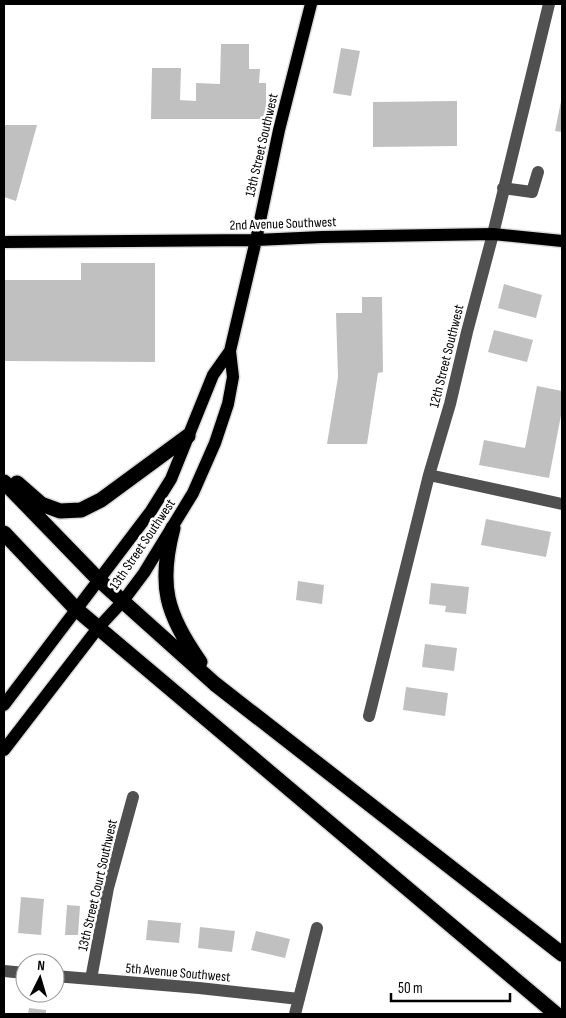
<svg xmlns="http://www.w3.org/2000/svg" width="566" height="1018" font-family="'Sofia Sans Condensed',sans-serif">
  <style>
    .building { fill: #c0c0c0 }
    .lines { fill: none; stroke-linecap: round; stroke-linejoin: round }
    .major-casing { stroke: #dbdbdb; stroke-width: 15 }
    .highway-casing { stroke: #dbdbdb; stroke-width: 18 }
    .minor { stroke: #505050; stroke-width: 12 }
    .major { stroke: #000; stroke-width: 12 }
    .highway { stroke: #000; stroke-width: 15 }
    .labels { text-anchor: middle; stroke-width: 5; stroke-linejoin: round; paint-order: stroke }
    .street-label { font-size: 14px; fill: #000; stroke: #fff }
  </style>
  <rect width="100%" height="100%" fill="#fff"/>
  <path class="building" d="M221,44h28v25h11l-1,14h7v36h-115l1,-51h29l-1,32 16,1v-18l24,1z
    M341,48l19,3 -9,45 -18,-3z
    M457,101v45l-84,1v-45z
    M561,101h1v31l-7,-1z
    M4,125h33l-21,76 -12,-4z
    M81,263h74v99l-151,-1v-81h77z
    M504,284l38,11 -6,23 -38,-10z
    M362,297h20l1,75 -5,1 -11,71h-40l11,-67 -2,-64h26z
    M494,330l39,10 -6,22 -39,-10z
    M537,386l25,5v19l-13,68 -70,-13 5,-25 41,8z
    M486,519l65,13 -5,25 -65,-12z
    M298,581l26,4 -2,19 -26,-4z
    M431,583l38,4 -3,27 -21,-2 1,-6 -17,-2z
    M425,644l32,4 -3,23 -32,-4z
    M406,687l42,6 -3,23 -42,-6z
    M21,897l23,2 -3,36 -23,-2z
    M67,905l13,1 -2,29h-13z
    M148,920l33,3 -2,20 -33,-3z
    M200,927l35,4 -3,21 -34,-4z
    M256,931l34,8 -5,19 -34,-8z
    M29,1008l17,2v4h-18z"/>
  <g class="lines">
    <defs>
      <path id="major" d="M4,242l252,-2 66,-3 171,-3 69,7
        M4,705l147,-194 20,-32 42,-104 17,-24
        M4,750l94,-122 25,-27 21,-28 49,-80 22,-50 13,-39 5,-27 -3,-26 26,-111 23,-110 32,-126"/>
      <path id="highway" d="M4,482l95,98 116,104 347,270
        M17,483l24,21 19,7 21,-1 20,-10 87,-64
        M173,528c-15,57 -7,86 27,134
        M4,533l72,76 480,405"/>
    </defs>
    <use href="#major" class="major-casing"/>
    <use href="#highway" class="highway-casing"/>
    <path class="minor" d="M503,188l29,4 6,-20
      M429,475l133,29
      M369,716l60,-241 21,-71 17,-72 26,-98 56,-230
      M4,971l21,2
      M55,976l144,12 100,11
      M91,979l17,-91 25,-91
      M295,1014l22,-86"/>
    <use href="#major" class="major"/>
    <use href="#highway" class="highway"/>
  </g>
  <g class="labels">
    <g class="street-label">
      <text transform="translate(261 145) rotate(-77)" y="5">13th Street Southwest</text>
      <text transform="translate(283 223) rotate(-2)" y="5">2nd Avenue Southwest</text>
      <text transform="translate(446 356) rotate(-76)" y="5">12th Street Southwest</text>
      <text transform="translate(142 544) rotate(-56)" y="5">13th Street Southwest</text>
      <text transform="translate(97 885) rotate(-77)" y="5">13th Street Court Southwest</text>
      <text transform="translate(178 972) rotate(5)" y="5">5th Avenue Southwest</text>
    </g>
  </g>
  <rect width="566" height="1018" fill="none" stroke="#000000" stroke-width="10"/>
  <g transform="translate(40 978) rotate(5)"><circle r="24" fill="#ffffff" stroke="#999999"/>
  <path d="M0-4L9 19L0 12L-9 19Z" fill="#000000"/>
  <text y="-8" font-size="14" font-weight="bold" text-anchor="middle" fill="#000000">N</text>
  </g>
  <path d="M391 993v8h119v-8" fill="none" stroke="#000000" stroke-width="2.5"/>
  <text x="398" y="993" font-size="15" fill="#000000" stroke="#ffffff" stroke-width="4" paint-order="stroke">50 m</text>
</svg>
